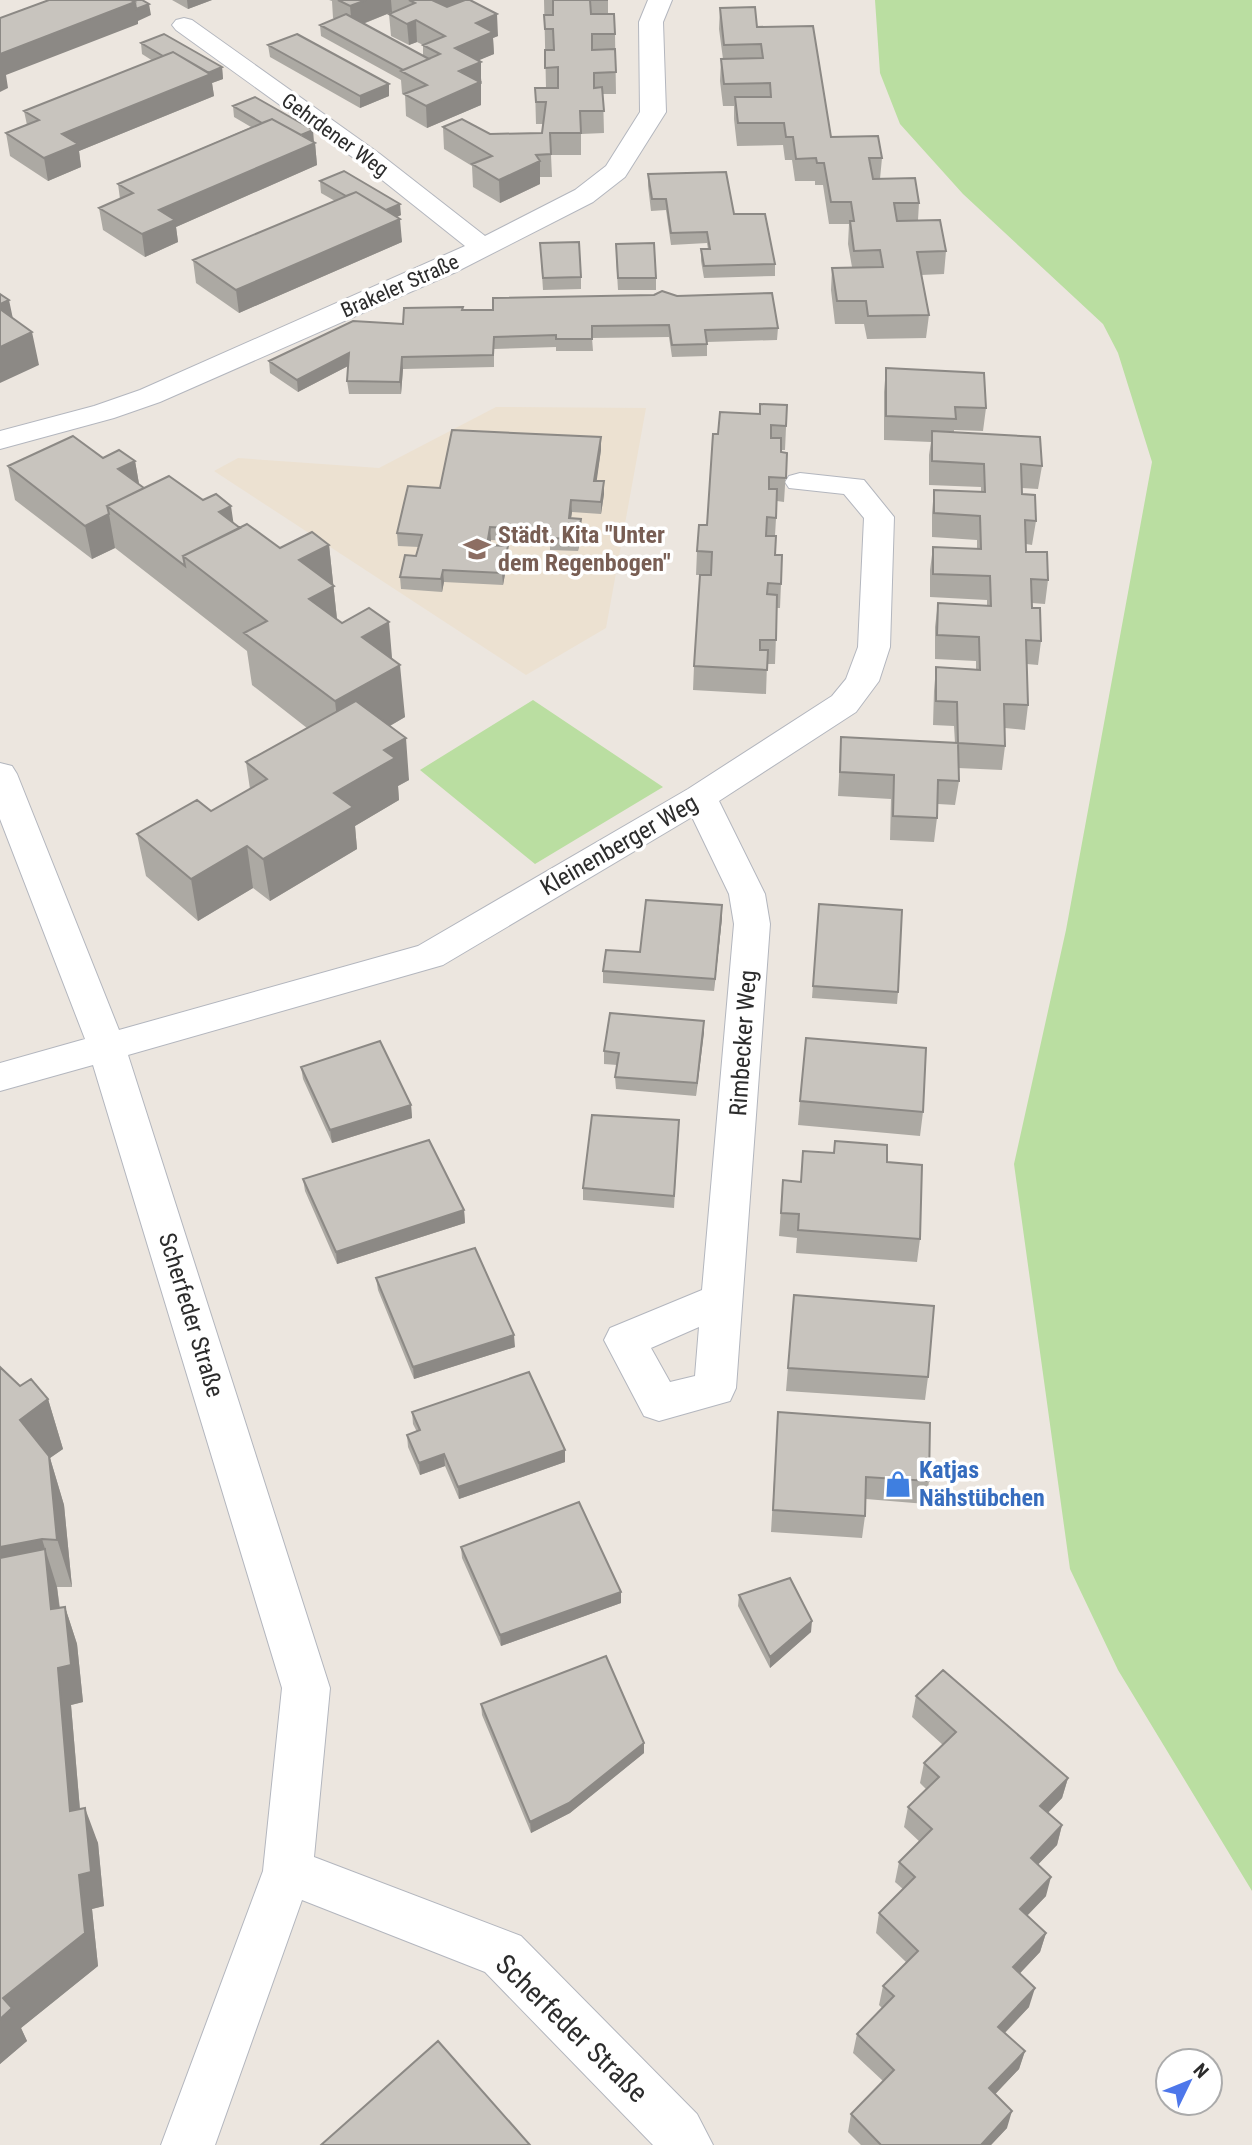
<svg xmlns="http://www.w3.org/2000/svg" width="1252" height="2145" font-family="'Roboto Condensed',sans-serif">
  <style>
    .education { fill: #ece1d1 }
    .green { fill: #badea1 }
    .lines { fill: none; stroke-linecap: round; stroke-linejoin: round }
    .street-casing { stroke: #b3b6be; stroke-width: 2 }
    .street { fill: #fff; fill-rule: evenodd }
    .wall { fill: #aca9a3; fill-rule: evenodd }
    .shaded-wall { fill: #8c8985 }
    .building { fill: #c8c4be; stroke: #8c8985; stroke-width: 2 }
    .labels { text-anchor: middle; stroke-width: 7; stroke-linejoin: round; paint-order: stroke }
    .far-street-label { font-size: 21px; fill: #2c2c2c; stroke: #fff }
    .education-label { font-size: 24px; font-weight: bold; fill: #785e54; stroke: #fff; text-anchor: start }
    .street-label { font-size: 24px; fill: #2c2c2c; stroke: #fff }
    .shop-label { font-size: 24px; font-weight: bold; fill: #366cbe; stroke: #fff; text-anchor: start }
    .near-street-label { font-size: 28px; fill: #2c2c2c; stroke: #fff }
  </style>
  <rect width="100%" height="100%" fill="#ece6df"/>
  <path class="education" d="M496,407l150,1 -40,220 -80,47 -312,-204 24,-13 141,10z"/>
  <path class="green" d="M875,0h377v1891l-134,-221 -48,-101 -56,-405 52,-234 86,-468 -34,-109 -15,-29 -140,-130 -63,-70 -20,-51z
    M533,700l130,87 -128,77 -115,-94z"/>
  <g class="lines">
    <defs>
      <path id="street" d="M648,0h24l-9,22 3,90 -41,65 -32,25 -137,70 -296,130 -46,16 -114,31v-18l94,-25 46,-16 325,-144 -103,-82 -186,-134 -4,-5 4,-5 8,-2 8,2 188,134 105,82 90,-46 31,-24 34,-54 -1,-90z
        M800,473l64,7 30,37 -4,130 -11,34 -23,31 -137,89 46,93 5,30 -34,464 -6,13 -71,20 -15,-5 -40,-76 6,-12 92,-38 32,-366 -5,-30 -37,-77 -249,148 -315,90 202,633 -16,169 207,79 176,178 16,31h-60l-168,-173 -183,-72 -87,245h-54l102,-274 19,-183 -189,-623 -93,26v-28l85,-24 -85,-220v-56l12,3 5,8 102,256 299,-84 270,-157 144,-93 14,-17 12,-32 6,-129 -20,-24 -55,-6 -4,-6 4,-6zM699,1327l-4,49 -25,6 -19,-34z"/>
    </defs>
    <use href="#street" class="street-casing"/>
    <use href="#street" class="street"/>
  </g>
  <path class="wall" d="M172,0h40l-24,9z
    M329,0h134l35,36 -5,2 1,16 -16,6 4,24h-2l1,21 -54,23 -21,-12 -1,-22 -3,-1 -1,-13 -80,-44 -1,-11 15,-6 -2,-1 -1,-17zM392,12h1l-4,2 2,22 18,9 8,-3 6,3v11l-60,-32z
    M544,0h64v14l7,20 1,60h-13l1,39 -23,1v21h-30l1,22h-12v7l-40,19 -27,-16 -1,-21 -28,-17 -1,-22 47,7 52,-1 1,-9h-7l-1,-36h11z
    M720,8l37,19 74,110 51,21 -2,21 39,24 -1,17 28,31 -2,23 -23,1 8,40 -3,23 -59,1 -3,-15h-29l-4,-34 1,-22 20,-1 -4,-23 1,-20h-20l-6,-39h-8v-4h-20l-3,-21h-7l-2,-15 -46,1 -3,-27v-13h-11l-3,-25 1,-22h2l-4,-30z
    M141,43l81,24 1,12 -11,4 2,13 -135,55 2,16 -33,14 -38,-25 -4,-23 21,-8 -3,-14 129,-50 -11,-7z
    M268,45l121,39v12l-29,12 -90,-51z
    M233,106l81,36h-1l2,1 2,22 -141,62 2,15 -33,15 -42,-27 -4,-22 21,-9 -2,-15 133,-57 -17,-10z
    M648,174l86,40 41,50v12l-71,2 -3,-17v-12h7l-1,-6 -36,2 -5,-35 -15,1 -3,-25z
    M320,181l81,34 -4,2 5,25 -163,71 -43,-30 -3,-23 142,-59 -14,-8z
    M540,243l41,34v12l-38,1z
    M616,256l40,22v12h-38z
    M677,296l101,32 -1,12 -70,2v14l-35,1 -3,-20 -77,1 1,13h-37v-4l-62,2v18l-91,2 -2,25h-52l-2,-13 1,-15 -50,26 -28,-19 -1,-12 134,-37 60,-14h30z
    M886,368l100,40 -3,23 -29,-1v2l88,34 -4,23 -16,-1v6l14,27 -4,24 -6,-1v8l22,28 -3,24 -13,-1v5l9,33 -3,24 -11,-1 1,41 -3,25 -20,-2v18l-3,24 -44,-2 1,13 -4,24 -17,-1 -1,14 -3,24 -44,-2 1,-41 -53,-3 3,-59 114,6 -1,-17 -21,-1 1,-34 2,-24 40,2v-8l-41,-2v-32l3,-24 49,3v-6l-57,-3v-27l3,-23 44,2v-9l-45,-3v-24l2,-23 47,2v-5l-52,-2v-30l2,-13 -47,-2v-48z
    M787,405l-2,45h-4v2l6,1 -3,49 -7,-1 -2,35v19l6,29 -1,24h-3l-2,56h-8l-1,30 -73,-4 1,-24 6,-91h-4l1,-24 10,-26 11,-91 42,-20z
    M601,450l-5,31h8v13l-3,20 -29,-2 -1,6 10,13 -3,20 -28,-1v-7l-59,-3 -1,5 18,1v12l-5,27 -59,-3 -2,10 -41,-3 -1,-12 16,-21 3,-9 -21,-1 -1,-13 43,-45z
    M103,458l32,3 4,23 5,4 90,36 6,4 40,20 49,-3 8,74 55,40 13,58 -15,9 19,54 -11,6 1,14 -44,26 2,23 -87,52 -17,-13 -55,33 -52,-45 -9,-42 74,-23 39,-22 -4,-27 61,-34 -55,-43 -5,-34 -132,-103 -23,11 -77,-59 -7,-34z
    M819,904l79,88 -1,12 -85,-6z
    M722,918l-8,73 -111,-8v-12z
    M704,1021l-8,75 -80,-7 -1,-12 2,-12 -13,-1v-13z
    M301,1067l110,38 1,13 -80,25 -29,-64z
    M800,1101l123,11 -3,24 -122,-11z
    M679,1120l-5,88 -91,-8v-12z
    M887,1162l33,77 -3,23 -121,-9 1,-15 -18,-2 4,-56 18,2z
    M303,1179l161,31 1,13 -128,41 -32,-73z
    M376,1278l139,69 -101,32 -36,-89z
    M794,1295l134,82 -3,23 -139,-9z
    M20,1386l28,13 15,50 -13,9 14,47 8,82h-15l3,21 5,-1 12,37 6,58 -12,3 9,104 18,34 6,63 -12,3 6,57 -77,62 6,13 -27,23z
    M412,1412l153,38v12l-106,37 -14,-33 -25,9 -12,-28 -1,-12 10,-3 -4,-8z
    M778,1412l151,69 -3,23 -60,-5 -1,17 -3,22 -91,-6z
    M461,1547l160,56 -120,43 -39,-88z
    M739,1595l72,37 -41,36 -32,-62z
    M916,1696l152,82 -6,20 -14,15 14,12 -5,20 -19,19 8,32 -19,20 19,17 -6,19 -20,21 9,34 -24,26 20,18 -6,18 -24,25 12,34 -16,17h-130l-13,-13 3,-18 32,-33 -30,-28 4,-19 25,-26 -3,-3 4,-19 23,-24 -30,-29 3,-20 24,-24 -8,-7 4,-20 21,-20 -16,-15 4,-20 18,-18 -6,-6 4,-20 19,-18 -31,-28z
    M481,1704l163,39v10l-74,60 -39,20 -49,-118z"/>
  <path class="shaded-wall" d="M187,0h25l-24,9z
    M366,0h25l1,12 -40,16 -2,-22z
    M428,0h35v6l-33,13z
    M135,2l14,2 2,11 -13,6v3l-132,51 2,13 -8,4v-38z
    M497,14l1,22 -5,2 1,16 -38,16 -1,-22 21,-25z
    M416,20l1,22 -8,3 -2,-21z
    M481,62v43l-54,23 -1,-22 33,-35z
    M222,67l1,12 -11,4 2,13 -135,55 2,16 -33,14 -4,-23 18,-24z
    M389,84v12l-29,12v-12z
    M313,130l1,12 -21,9 -2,-11z
    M315,143l2,22 -141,62 2,15 -33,15 -3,-23 17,-24z
    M540,161v23l-40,19 -1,-23z
    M400,204l1,11 -24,11 -1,-11z
    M400,219l2,23 -163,71 -3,-23z
    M9,300l7,33 -16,-4v-25z
    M32,332l7,33 -39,18v-36z
    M349,353l1,12 -52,27 -1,-12z
    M402,357l1,12 -2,25 -1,-12z
    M601,437v13l-6,43 -1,-12z
    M135,461l6,34 -23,-26z
    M604,481v13l-3,20v-12z
    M571,500l1,12 -3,19v-13z
    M231,506l5,34 -17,-28z
    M109,514l6,34 -23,11 -7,-33z
    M581,519v12l-3,20v-12z
    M490,527l1,13 -4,17v-12z
    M329,545l10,93 -28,-28 -12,-50z
    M508,546v12l-5,27 -1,-12z
    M443,570l1,12 -2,10 -1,-13z
    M389,622l4,47 7,-4 5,52 -64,37 -6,-53 27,-64z
    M406,738l3,42 -11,6 1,14 -44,26 2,23 -87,52 -7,-42 71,-66 50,-43z
    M247,846l6,42 -55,33 -7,-42z
    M722,905v13l-8,73 1,-12z
    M704,1021v12l-8,63 1,-13z
    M411,1105l1,13 -80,25 -2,-13z
    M464,1210l1,13 -128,41 -1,-12z
    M514,1335l1,12 -101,32 -1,-12z
    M48,1399l15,50 -13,9 14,47 8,82 -52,-167z
    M565,1450v12l-106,37 -1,-12z
    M444,1454l1,12 -25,9 -1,-12z
    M42,1539l15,48 7,60 -64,-49v-51z
    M621,1592v11l-120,43 -1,-11z
    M65,1607l12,37 6,58 -12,3 12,141 -13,-35 -12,-143z
    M812,1621l-1,11 -41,36v-11z
    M644,1743v10l-74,60 -39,20 -1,-11z
    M1068,1778l-6,20 -28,29 6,-21z
    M85,1808l13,35 6,63 -12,3 6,57 -77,62 6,13 -27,23v-45l3,-21 76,-123z
    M1062,1825l-5,20 -32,33 6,-20z
    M1051,1877l-5,19 -32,33 6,-20z
    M1046,1933l-6,19 -32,34 5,-19z
    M1035,1988l-6,19 -36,38 5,-18z
    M1025,2051l-6,18 -35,37 5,-18z
    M1012,2111l-5,17 -16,17h-10z"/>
  <path class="building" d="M49,0h82l4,2 -135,52v-36z
    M131,0h11l7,4 -13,5 -1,-7z
    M338,0h28l-16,6z
    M409,0h23l15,7 18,-7h5l27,14 -21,9 17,9 -38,16 26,14 -22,9 21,11 -54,24 -22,-12 23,-9 -26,-14 39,-17 -17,-9 22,-9 -29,-16 -9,4 -18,-10 26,-11z
    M553,0h55h-18l1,14h23l1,20h-23v16l23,-1 1,23 -22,1v15l8,-1 2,24h-24l1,22h-31l1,21 -15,1 4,6 -41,19 -27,-16 20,-8 -49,-29 19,-8 28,15 52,-1 4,-31h-10l-1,-14h23v-21l-13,1v-18h9l-1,-21h-8l-1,-14h9z
    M755,7l2,20 56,-1 18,111 47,-1 4,22h-13l4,21 42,-1 4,25h-25l3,18 43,-1 6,31 -29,1 12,63 -61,1 -2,-15h-29l-5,-33 51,-1 -3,-17 -26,1 -4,-30h4l-3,-19h-20l-7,-39h-7l-1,-5 -20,1 -3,-22h-7l-2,-14h-46l-3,-26h36l-1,-14 -46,1 -3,-25 42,-1 -2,-14 -37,1 -4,-37z
    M346,14l83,45 -26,11 -83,-45z
    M164,34l58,33 -14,6 -35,-21 -10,4 -22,-13z
    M297,34l92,50 -29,12 -92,-51z
    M173,52l38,22 -149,60 16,10 -34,14 -38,-25 33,-13 -15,-9z
    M255,97l58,33 -12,5 -29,-16 -10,4 -29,-17z
    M272,119l43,24 -156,67 16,10 -33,14 -43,-26 34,-15 -15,-9z
    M344,171l56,33 -14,6 -30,-18 -10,4 -26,-15z
    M726,172l8,42h31l10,50 -71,2 -3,-17h9l-3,-17 -36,1 -5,-34h-14l-4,-25z
    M356,192l44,27 -164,71 -43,-30z
    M579,242l2,35 -38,1 -3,-35z
    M654,243l2,35h-38l-2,-34z
    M662,291l15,5 95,-3 6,35 -73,2 2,14 -35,1 -3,-20 -77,1v13h-36v-4l-62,2 -1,18 -91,2 -2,25 -53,-1 2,-28 -52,27 -28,-19 84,-40 50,3 1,-16 59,-1 -1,3h31v-12l161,-3z
    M0,294l9,6 -9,4z
    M0,309l32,23 -32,15z
    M886,368l98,5 2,35 -31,-1 1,12 -70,-3z
    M760,404l27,1 -1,21 -15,-1v13h10v14l6,1 -1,25 -17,-1v12h8l-1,29 -9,-1 -1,19h10l-1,19h7l-1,29 -13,-1 -1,11 10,1 -1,45h-16v10h8l-1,20 -73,-4 6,-91h11l1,-23 -15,-1 2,-26h8l6,-91h5l2,-22 40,2z
    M452,430l149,7 -7,44h10l-3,21 -30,-2 -2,18 12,1 -3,20 -29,-1 2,-8 -61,-3 -3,18 21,1 -6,27 -59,-3 -2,9 -41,-2 5,-22 11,1 6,-21 -25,-2 11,-47 32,2z
    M932,431l108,6 2,29 -21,-2 1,30 13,1 1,26 -11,-1 1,32h21l1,28 -17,-1 1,29h8l1,33 -15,-1 2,65 -24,-1 1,42 -47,-3 -1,-41 -21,-1v-34l44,3 -1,-33 -42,-2 1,-32 53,3 -1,-30 -57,-2v-27l48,2 -1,-33 -46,-3v-23l51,2 -1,-28 -52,-3z
    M73,436l30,22 16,-8 16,11 -17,8 26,19 -37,18 2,8 -24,12 -77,-60z
    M169,476l34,24 13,-6 15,12 -12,6 21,16 -57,28 2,10 -78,-60z
    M247,524l33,24 32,-16 17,13 -30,15 35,26 -25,13 33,24 27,-15 20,14 -27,15 38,28 -65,36 -91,-68 23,-12 -84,-65z
    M356,701l50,37 -22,12 11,8 -61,35 19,14 -90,52 -16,-13 -56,33 -54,-45 60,-34 14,11 56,-32 -21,-17z
    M841,737l117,6 1,38 -21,-1 -1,38 -44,-2 1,-41 -54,-3z
    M646,900l76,5 -7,74 -112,-8 3,-21 34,2z
    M819,904l83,6 -4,82 -85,-6z
    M610,1013l94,8 -7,62 -82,-6 4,-24 -15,-2z
    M806,1038l120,10 -3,64 -123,-11z
    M380,1041l31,64 -81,25 -29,-63z
    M592,1115l87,5 -5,76 -91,-8z
    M429,1140l35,70 -128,42 -33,-73z
    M835,1141l52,4v17l35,3 -2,74 -122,-9 1,-16 -18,-1 2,-33 18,2 2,-31 31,2z
    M475,1248l39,87 -101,32 -37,-89z
    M794,1295l140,11 -6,71 -140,-9z
    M0,1367l20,19 11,-7 17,20 -28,21 29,36 8,84 -15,-1 -42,8z
    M529,1372l36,78 -107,37 -14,-33 -25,9 -12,-28 13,-5 -8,-18z
    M778,1412l152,11 -1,58 -63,-4 -1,39 -92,-6z
    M579,1502l42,90 -121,43 -39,-88z
    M45,1549l6,60 14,-2 6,58 -13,3 12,143 15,-3 6,64 -12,3 6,58 -82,65 9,10 -12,11v-461z
    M790,1578l22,43 -42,36 -31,-62z
    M606,1656l38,87 -75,60 -39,19 -49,-118z
    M943,1670l125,108 -28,28 22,19 -31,33 20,19 -31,32 26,24 -33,34 22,21 -37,39 27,24 -36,37 23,23 -31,34h-100l-30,-31 43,-44 -37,-36 37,-38 -11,-10 35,-35 -39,-38 36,-36 -16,-15 33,-33 -24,-22 31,-30 -15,-14 32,-31 -40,-36z
    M438,2041l92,104h-209z"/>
  <defs>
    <symbol id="school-bare" viewBox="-9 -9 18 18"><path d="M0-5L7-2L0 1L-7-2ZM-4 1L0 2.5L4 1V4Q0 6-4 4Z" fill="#8d6e63" stroke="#fff" stroke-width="2.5" paint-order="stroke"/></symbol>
    <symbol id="shop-bare" viewBox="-9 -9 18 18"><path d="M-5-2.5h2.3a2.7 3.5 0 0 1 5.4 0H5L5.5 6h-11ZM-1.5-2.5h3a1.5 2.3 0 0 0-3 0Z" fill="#3f7fe0" stroke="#fff" stroke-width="2.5" paint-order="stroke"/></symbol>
  </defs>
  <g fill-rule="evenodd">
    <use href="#school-bare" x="458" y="530" width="38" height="38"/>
    <use href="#shop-bare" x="879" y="1465" width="38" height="38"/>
  </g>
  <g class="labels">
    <g class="far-street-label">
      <text transform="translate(335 135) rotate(36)" y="7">Gehrdener Weg</text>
      <text transform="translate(400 286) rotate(-24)" y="7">Brakeler Straße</text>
    </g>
    <g class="education-label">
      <text x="498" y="543">Städt. Kita "Unter<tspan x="498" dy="28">dem Regenbogen"</tspan></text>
    </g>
    <g class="street-label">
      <text transform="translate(619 845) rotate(-30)" y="8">Kleinenberger Weg</text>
      <text transform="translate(743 1043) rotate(-86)" y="8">Rimbecker Weg</text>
      <text transform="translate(191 1315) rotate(73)" y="8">Scherfeder Straße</text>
    </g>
    <g class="shop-label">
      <text x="919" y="1478">Katjas<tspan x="919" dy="28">Nähstübchen</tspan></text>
    </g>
    <g class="near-street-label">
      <text transform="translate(572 2028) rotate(44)" y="10">Scherfeder Straße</text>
    </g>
  </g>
  <g transform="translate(1189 2082) rotate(47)"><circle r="33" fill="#ffffff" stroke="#ababab" stroke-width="2"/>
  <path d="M0-5L12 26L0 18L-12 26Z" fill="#4e77ea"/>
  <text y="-10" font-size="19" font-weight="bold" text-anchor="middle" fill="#2c2c2c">N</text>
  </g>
</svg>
